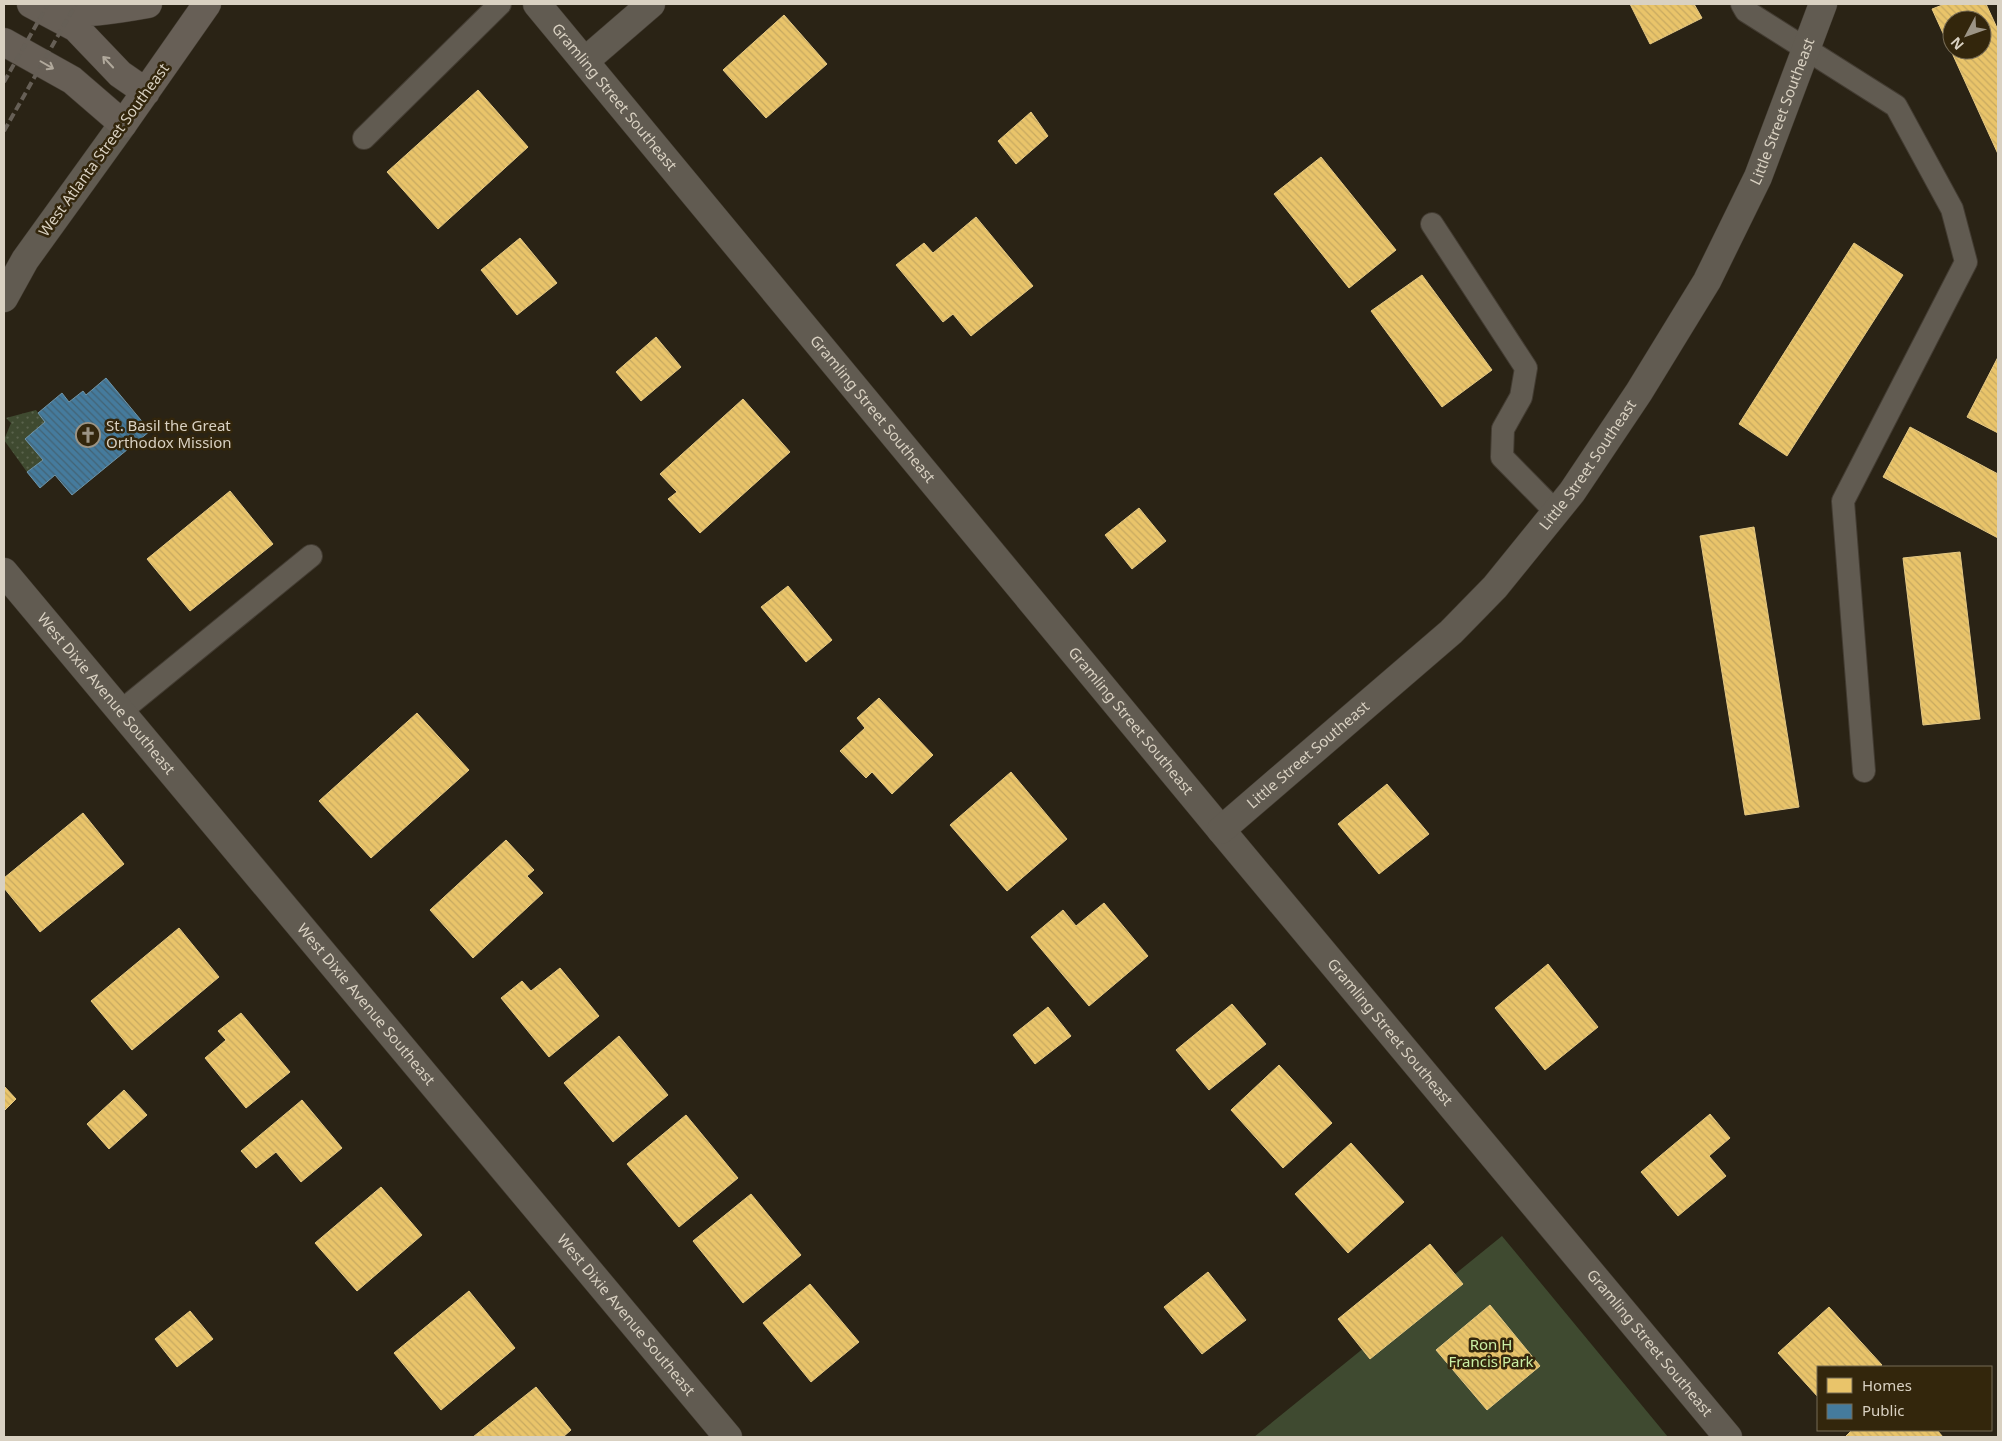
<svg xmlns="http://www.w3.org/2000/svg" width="2002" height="1441" font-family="'Noto Sans',sans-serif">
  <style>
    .park { fill: #3f4a30 }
    .garden { fill: url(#garden-dots) }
    .homes { fill: url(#homes-back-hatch); stroke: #e4c884; fill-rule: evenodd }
    .public { fill: url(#public-back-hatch); stroke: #7195a8 }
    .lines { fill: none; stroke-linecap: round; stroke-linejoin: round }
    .lane-casing { stroke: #433c32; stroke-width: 24 }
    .street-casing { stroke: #433c32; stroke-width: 29 }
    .secondary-casing { stroke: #433c32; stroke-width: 29 }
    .lane { stroke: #615b51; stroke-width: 22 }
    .street { stroke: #615b51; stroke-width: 28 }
    .secondary { stroke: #675f56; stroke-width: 28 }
    .rail { stroke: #665f56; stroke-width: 4; stroke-dasharray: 8 4; stroke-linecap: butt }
    .oneway { stroke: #b1a99c }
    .labels { text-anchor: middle; stroke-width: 5; stroke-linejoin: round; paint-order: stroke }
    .street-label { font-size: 15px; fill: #d9d1c2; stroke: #33260c }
    .poi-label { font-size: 15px; fill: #d9d1c2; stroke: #33260c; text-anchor: start }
    .park-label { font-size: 15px; fill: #caefa4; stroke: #33260c }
  </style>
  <defs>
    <pattern id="garden-dots" width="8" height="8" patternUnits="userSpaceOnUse" patternTransform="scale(1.25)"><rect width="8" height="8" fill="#3f4a30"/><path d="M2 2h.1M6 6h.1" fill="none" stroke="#5a634c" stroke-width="1.8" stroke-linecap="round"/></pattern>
    <pattern id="homes-back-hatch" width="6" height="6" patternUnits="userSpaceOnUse" patternTransform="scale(1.25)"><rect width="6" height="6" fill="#e9c46a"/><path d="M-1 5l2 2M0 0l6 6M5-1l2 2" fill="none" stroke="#c7a960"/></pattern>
    <pattern id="public-back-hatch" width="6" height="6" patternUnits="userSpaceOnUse" patternTransform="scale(1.25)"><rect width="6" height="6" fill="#457b9d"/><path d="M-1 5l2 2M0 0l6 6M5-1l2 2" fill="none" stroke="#436375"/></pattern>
  </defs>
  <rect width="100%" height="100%" fill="#2a2315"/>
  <path class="park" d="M1502,1236l166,201h-414z"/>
  <path class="garden" d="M36,410l9,12 -19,17 17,21 -16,12 -23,-32 7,-17 -5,-5z"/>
  <path class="homes" d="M1630,4h64l8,14 -52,26z
    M1945,4h41l12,26v124l-66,-145zM1952,20h30v30h-30z
    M784,15l43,49 -61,54 -43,-48z
    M478,90l50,57 -90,82 -51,-57z
    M1031,112l17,24 -32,28 -18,-23z
    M1321,157l75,93 -47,38 -75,-94z
    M976,217l57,69 -62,50 -18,-22 -10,8 -47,-57 28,-22 9,10z
    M520,238l37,45 -40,32 -36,-45z
    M1854,243l49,32 -116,181 -48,-32z
    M1422,275l70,95 -50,37 -71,-96z
    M656,337l25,30 -40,34 -25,-29z
    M1998,357v76l-31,-16z
    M743,399l47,53 -90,81 -32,-34 9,-7 -17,-18z
    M1910,427l88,47v64l-115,-61z
    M230,491l43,53 -83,67 -43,-52z
    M1139,508l27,33 -34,28 -27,-34z
    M1754,527l45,280 -54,8 -45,-279z
    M1960,552l20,167 -57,6 -20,-167z
    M788,586l44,54 -26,22 -45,-55z
    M879,698l54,57 -41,39 -20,-22 -6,6 -26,-27 25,-23 -8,-10z
    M417,713l52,57 -98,88 -52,-57z
    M1011,772l56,67 -60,52 -57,-66z
    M1387,784l42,50 -50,40 -41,-50z
    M83,813l41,51 -84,68 -36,-44v-10z
    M506,840l28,30 -7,6 16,17 -70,65 -43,-48z
    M1104,903l44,53 -59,50 -58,-69 32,-27 13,16z
    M179,928l40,49 -87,73 -41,-49z
    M1548,964l50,63 -53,43 -50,-62z
    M560,968l39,48 -50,41 -48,-59 21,-17 9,10z
    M1232,1004l34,40 -57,46 -33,-40z
    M1048,1007l23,29 -36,28 -22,-29z
    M241,1013l49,59 -44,36 -41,-50 21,-18 -8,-9z
    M619,1036l49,59 -55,47 -49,-59z
    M1279,1065l53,58 -49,45 -52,-58z
    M4,1086l12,13 -12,12z
    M124,1090l23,25 -38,34 -22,-25z
    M302,1100l40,48 -41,34 -25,-30 -20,16 -15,-17z
    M1710,1114l20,24 -21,18 17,20 -48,40 -37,-44z
    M686,1115l52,63 -59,49 -52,-63z
    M1351,1143l53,59 -56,51 -53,-59z
    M381,1187l41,48 -65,56 -42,-48z
    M751,1194l50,61 -58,48 -50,-62z
    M1430,1244l33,40 -93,75 -32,-40z
    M1208,1272l38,48 -44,34 -38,-47z
    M810,1284l49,58 -48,40 -48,-59z
    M469,1291l46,57 -74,62 -47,-57z
    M1490,1305l50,61 -53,44 -51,-60z
    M1829,1307l53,58 -3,2h-61v30l-40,-44z
    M190,1311l23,28 -36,28 -22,-28z
    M536,1387l35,43 -8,7h-90z
    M1852,1430h85l6,7h-98z"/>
  <path class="public" d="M106,378l44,53 -78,64 -17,-20 -15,13 -13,-16 16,-12 -18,-21 20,-17 -7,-9 24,-20 7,9 14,-11 3,4z"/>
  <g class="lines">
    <defs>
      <path id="lane" d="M1742,4l4,7 150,95 56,103 14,53 -123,239 21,270
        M364,138l136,-134
        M1432,224l94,144 -5,29 -18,32 -1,28 54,55
        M120,712l191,-156"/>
      <g id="street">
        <path id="s1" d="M537,4l684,826 507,607"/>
        <path d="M585,61l66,-57"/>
        <path d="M4,298l21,-38 98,-136"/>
        <path id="s2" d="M4,572l724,865"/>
        <path id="s3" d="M1221,830l230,-198 44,-45 77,-95 67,-100 68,-111 51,-104 65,-173"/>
      </g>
      <path id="secondary" d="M31,4l45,24 44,46 26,18
        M50,11c33,4 65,-1 98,-7
        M4,42l68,38 51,44 84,-120"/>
    </defs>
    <use href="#lane" class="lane-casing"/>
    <use href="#street" class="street-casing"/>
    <use href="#secondary" class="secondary-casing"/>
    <use href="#lane" class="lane"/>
    <use href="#street" class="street"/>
    <use href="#secondary" class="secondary"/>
    <path class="rail" d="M4,82l44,-78
      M4,131l72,-127"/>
  </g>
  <defs><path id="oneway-shaft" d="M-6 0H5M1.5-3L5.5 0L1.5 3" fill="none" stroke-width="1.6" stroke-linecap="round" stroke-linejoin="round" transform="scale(1.25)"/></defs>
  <g class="oneway">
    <use href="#oneway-shaft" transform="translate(108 62) rotate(-133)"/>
    <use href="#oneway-shaft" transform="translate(47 65) rotate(30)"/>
  </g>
  <defs>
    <symbol id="church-ring" viewBox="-11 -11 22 22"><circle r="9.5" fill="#33260c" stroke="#9c9485" stroke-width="1.5"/><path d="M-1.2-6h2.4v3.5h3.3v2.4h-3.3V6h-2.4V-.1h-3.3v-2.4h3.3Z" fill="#9c9485"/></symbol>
  </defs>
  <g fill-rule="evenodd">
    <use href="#church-ring" x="74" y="421" width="28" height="28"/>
  </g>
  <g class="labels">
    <g class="street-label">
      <text dy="5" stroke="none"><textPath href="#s1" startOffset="121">Gramling Street Southeast</textPath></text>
      <text dy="5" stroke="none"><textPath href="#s3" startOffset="925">Little Street Southeast</textPath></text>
      <text transform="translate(104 150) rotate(-54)" y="5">West Atlanta Street Southeast</text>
      <text dy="5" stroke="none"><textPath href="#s1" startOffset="526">Gramling Street Southeast</textPath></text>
      <text dy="5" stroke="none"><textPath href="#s3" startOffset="520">Little Street Southeast</textPath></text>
      <text dy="5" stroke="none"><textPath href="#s2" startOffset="159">West Dixie Avenue Southeast</textPath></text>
      <text dy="5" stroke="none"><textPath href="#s1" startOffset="931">Gramling Street Southeast</textPath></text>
      <text dy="5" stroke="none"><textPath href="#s3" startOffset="115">Little Street Southeast</textPath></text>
      <text dy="5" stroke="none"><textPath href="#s2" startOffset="564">West Dixie Avenue Southeast</textPath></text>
      <text dy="5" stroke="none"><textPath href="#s1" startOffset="1336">Gramling Street Southeast</textPath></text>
      <text dy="5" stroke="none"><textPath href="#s2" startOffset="969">West Dixie Avenue Southeast</textPath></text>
      <text dy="5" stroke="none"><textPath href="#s1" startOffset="1741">Gramling Street Southeast</textPath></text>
    </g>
    <g class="poi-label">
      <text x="106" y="431">St. Basil the Great<tspan x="106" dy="17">Orthodox Mission</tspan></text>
    </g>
    <g class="park-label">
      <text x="1491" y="1350">Ron H<tspan x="1491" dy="17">Francis Park</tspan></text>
    </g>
  </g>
  <rect width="2002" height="1441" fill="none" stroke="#d9d1c2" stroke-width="10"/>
  <rect x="1817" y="1366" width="175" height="65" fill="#33260c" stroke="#756a55"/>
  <rect x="1827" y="1378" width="25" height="15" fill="#e9c46a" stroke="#756a55"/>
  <text x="1862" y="1391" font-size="15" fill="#d9d1c2">Homes</text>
  <rect x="1827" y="1404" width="25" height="15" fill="#457b9d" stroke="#756a55"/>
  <text x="1862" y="1416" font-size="15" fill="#d9d1c2">Public</text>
  <g transform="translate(1967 35) rotate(229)"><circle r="24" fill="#33260c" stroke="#756a55"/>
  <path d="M0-4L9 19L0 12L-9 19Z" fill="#9c9485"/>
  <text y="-8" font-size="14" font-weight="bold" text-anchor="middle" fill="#d9d1c2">N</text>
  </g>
</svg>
